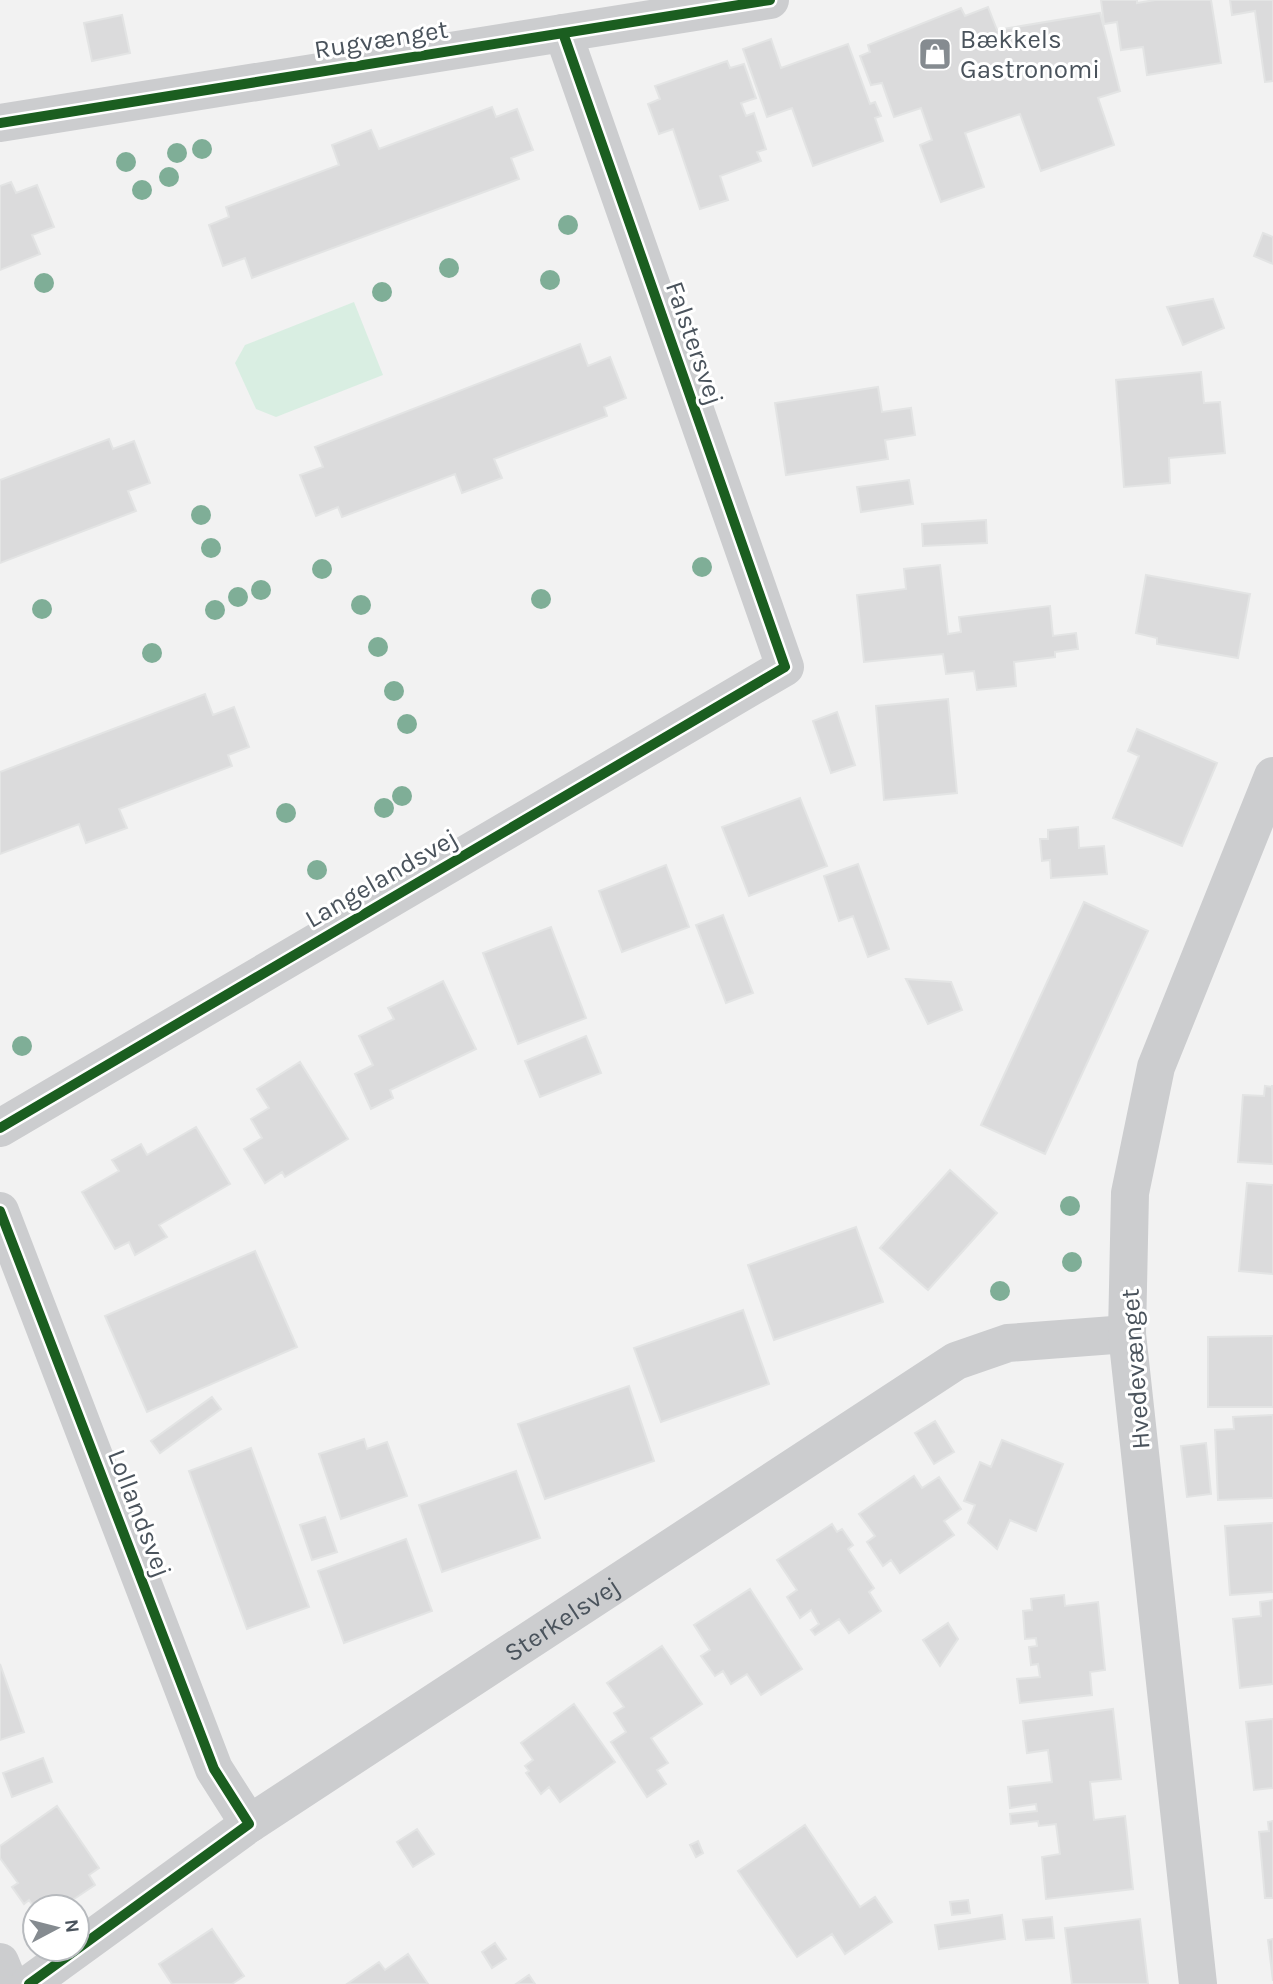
<svg xmlns="http://www.w3.org/2000/svg" width="1273" height="1984" font-family="Karla,sans-serif">
  <style>
    .green { fill: #d9eee2 }
    .building { fill: #dbdbdc; stroke: #e3e4e4; stroke-width: 2 }
    .lines { fill: none; stroke-linecap: round; stroke-linejoin: round }
    .minor { stroke: #cccdcf; stroke-width: 38 }
    .cycleway-casing { stroke: #fff; stroke-width: 15 }
    .cycleway { stroke: #1b5e20; stroke-width: 10 }
    .tree { fill: #7fae97 }
    .labels { text-anchor: middle; stroke-width: 6; stroke-linejoin: round; paint-order: stroke }
    .street-label { font-size: 26px; fill: #4a535c; stroke: #fff }
    .poi-label { font-size: 26px; fill: #4a535c; stroke: #fff; text-anchor: start }
  </style>
  <rect width="100%" height="100%" fill="#f2f2f2"/>
  <path class="green" d="M354,302l29,73 -107,42 -20,-8 -21,-46 10,-18z"/>
  <path class="building" d="M1101,0h36v3l18,-3h56l10,63 -74,12 -4,-28 -22,3 -4,-28 -13,2z
    M1230,0h43v81l-8,1 -10,-71 -23,4z
    M988,7l9,23 103,-17 20,78 -22,7 16,47 -73,26 -21,-57 -55,19 19,54 -43,15 -21,-57 12,-5 -11,-32 -27,9 -12,-34 -11,2 -11,-29 10,-4 -2,-7 93,-37 4,8z
    M122,15l8,38 -38,8 -8,-38z
    M771,39l10,29 67,-24 22,60 5,-2 6,14 -6,2 8,23 -70,25 -21,-58 -25,9 -24,-68z
    M727,61l3,7 14,-4 12,34 -15,5 5,13 8,-3 12,36 -9,3 4,9 -41,15 8,24 -28,9 -27,-80 -14,5 -11,-30 12,-5 -5,-13z
    M492,107l4,10 21,-8 16,41 -22,8 8,21 -267,99 -7,-20 -22,8 -14,-41 20,-8 -3,-10 113,-42 -7,-20 39,-15 8,19z
    M11,182l5,11 21,-8 17,42 -22,8 8,19 -40,16v-84z
    M1263,233l10,4v27l-19,-8z
    M1213,299l11,29 -41,17 -16,-38z
    M580,344l8,22 22,-9 16,41 -22,9 3,9 -113,43 8,19 -40,15 -7,-19 -113,43 -4,-10 -22,9 -16,-41 23,-8 -8,-20z
    M1201,372l3,31 16,-1 5,51 -56,5 1,25 -46,4 -8,-107z
    M878,387l4,25 29,-4 4,27 -30,5 3,19 -102,16 -11,-72z
    M109,439l4,10 21,-8 16,42 -22,8 8,20 -136,52v-83z
    M909,480l4,24 -52,8 -4,-25z
    M986,520l1,23 -64,3 -1,-22z
    M940,565l8,69 13,-2 -2,-15 91,-11 3,30 23,-3 2,16 -23,3v5l-41,5 2,24 -39,4 -3,-19 -28,3 -3,-20 -79,8 -7,-67 49,-6 -2,-20z
    M1146,575l104,19 -12,64 -81,-14v-6l-21,-5z
    M205,694l8,21 21,-8 15,40 -21,8 4,11 -113,43 8,19 -41,15 -7,-19 -79,30v-82z
    M948,699l9,94 -73,7 -8,-94z
    M837,712l18,53 -24,8 -18,-52z
    M1137,729l80,34 -35,83 -69,-28 26,-62 -11,-5z
    M800,798l27,68 -78,30 -27,-69z
    M1078,827l1,21 25,-2 3,28 -56,4 -1,-18 -8,1 -2,-22h8v-9z
    M858,864l31,85 -21,8 -15,-41 -14,5 -15,-45z
    M666,865l23,62 -67,25 -23,-61z
    M1084,902l64,29 -103,223 -64,-29z
    M723,915l30,78 -27,10 -30,-78z
    M551,927l35,91 -68,26 -35,-91z
    M906,979l45,3 11,28 -34,14z
    M443,981l33,68 -86,41 3,8 -22,11 -16,-35 18,-9 -14,-29 35,-17 -6,-11z
    M586,1036l15,37 -61,24 -15,-36z
    M300,1062l48,77 -63,38 -3,-5 -17,11 -21,-34 18,-11 -11,-19 18,-11 -12,-19z
    M1272,1085l1,79 -35,-2 5,-67 21,1 1,-10 7,1z
    M196,1127l34,57 -71,41 8,12 -32,18 -6,-13 -14,7 -33,-57 37,-21 -7,-11 29,-16 6,11z
    M950,1170l47,43 -69,77 -48,-42z
    M1247,1183l26,2v89l-34,-3z
    M856,1227l27,75 -109,38 -26,-75z
    M255,1251l42,96 -150,65 -42,-96z
    M743,1310l26,74 -108,38 -27,-74z
    M1273,1336v71h-65v-70z
    M629,1386l25,75 -109,38 -27,-75z
    M212,1397l9,12 -61,44 -9,-12z
    M1273,1415v83l-55,2 -3,-70 19,-1 -1,-12z
    M935,1421l19,31 -20,12 -19,-31z
    M364,1439l3,10 20,-7 20,54 -66,23 -22,-65z
    M1002,1440l61,24 -27,67 -26,-11 -13,29 -29,-26 7,-18 -11,-4 16,-39 11,5z
    M1206,1443l5,51 -24,3 -6,-51z
    M251,1448l58,159 -62,22 -58,-158z
    M516,1471l24,67 -98,34 -23,-67z
    M914,1476l8,12 17,-11 22,32 -17,12 10,14 -54,38 -9,-13 -8,6 -16,-24 8,-6 -16,-22z
    M325,1517l12,35 -25,8 -12,-35z
    M1273,1523v69l-43,3 -5,-69z
    M832,1524l5,8 5,-3 11,16 -5,4 26,39 -5,4 12,19 -32,22 -10,-14 -24,16 -4,-5 8,-6 -8,-14 -11,8 -13,-21 10,-7 -20,-30z
    M406,1539l26,72 -88,32 -26,-72z
    M750,1589l52,80 -41,26 -14,-21 -16,10 -8,-13 -8,5 -14,-20 9,-6 -16,-25z
    M1064,1595l1,11 33,-4 7,68 -15,2 2,23 -72,8 -3,-24 23,-2 -2,-13 -7,1 -2,-18 8,-1 -1,-8 -11,1 -2,-28 9,-1 -1,-11z
    M1273,1600v84l-33,4 -7,-69 28,-3 -1,-14z
    M948,1623l10,16 -18,27 -17,-26z
    M662,1646l40,58 -51,34 17,25 -11,7 9,14 -19,13 -36,-55 15,-10 -12,-19 10,-6 -17,-24z
    M0,1664l24,68 -24,8z
    M574,1704l41,58 -55,40 -11,-15 -8,7 -15,-21 3,-2 -4,-5 8,-6 -12,-17z
    M1113,1709l8,70 -31,3 4,38 31,-4 8,73 -87,10 -4,-42 18,-3 -4,-30 -17,2 -1,-5 -27,3 -1,-10 27,-3 -1,-7 -26,4 -2,-21 44,-5 -4,-32 -21,3 -4,-32z
    M1273,1719v69l-19,2 -8,-68z
    M43,1758l9,24 -40,15 -9,-24z
    M57,1806l42,62 -10,7 6,10 -30,20 -7,-9 -16,11h-7v2l-6,-9 -5,4 -12,-17 6,-4 -18,-25v-12z
    M1273,1821v77h-8l-6,-66 10,-1 -1,-9z
    M805,1825l55,82 15,-10 17,25 -47,32 -13,-20 -35,23 -59,-86z
    M417,1829l17,25 -21,13 -16,-25z
    M698,1841l5,12 -7,4 -6,-12z
    M968,1900l2,13 -18,2 -2,-13z
    M1002,1915l3,24 -66,10 -4,-24z
    M1052,1917l2,21 -28,2 -3,-20z
    M1140,1919l8,65h-76l-7,-56z
    M212,1929l32,47 -12,8h-60l-13,-20z
    M1273,1939v42l-5,-41z
    M495,1943l11,16 -14,9 -10,-16z
    M408,1954l20,30h-81l32,-22 6,8z
    M529,1975l6,9h-19z"/>
  <g class="lines">
    <g class="minor">
      <path d="M0,123l770,-123"/>
      <path d="M0,1128l785,-461 -222,-634"/>
      <path d="M0,1211l214,558 35,55"/>
      <path d="M0,1962l9,22"/>
      <path id="s1" d="M29,1984l220,-160 707,-463 52,-18 119,-9"/>
      <path d="M1198,1984l-71,-650 3,-141 26,-126 117,-291"/>
    </g>
    <defs>
      <path id="cycleway" d="M0,123l770,-123
        M0,1128l785,-461 -222,-634
        M0,1211l214,558 35,55 -220,160"/>
    </defs>
    <use href="#cycleway" class="cycleway-casing"/>
    <use href="#cycleway" class="cycleway"/>
  </g>
  <g class="tree">
    <circle cx="202" cy="149" r="10"/>
    <circle cx="177" cy="153" r="10"/>
    <circle cx="126" cy="162" r="10"/>
    <circle cx="169" cy="177" r="10"/>
    <circle cx="142" cy="190" r="10"/>
    <circle cx="568" cy="225" r="10"/>
    <circle cx="449" cy="268" r="10"/>
    <circle cx="550" cy="280" r="10"/>
    <circle cx="44" cy="283" r="10"/>
    <circle cx="382" cy="292" r="10"/>
    <circle cx="201" cy="515" r="10"/>
    <circle cx="211" cy="548" r="10"/>
    <circle cx="702" cy="567" r="10"/>
    <circle cx="322" cy="569" r="10"/>
    <circle cx="261" cy="590" r="10"/>
    <circle cx="238" cy="597" r="10"/>
    <circle cx="541" cy="599" r="10"/>
    <circle cx="361" cy="605" r="10"/>
    <circle cx="42" cy="609" r="10"/>
    <circle cx="215" cy="610" r="10"/>
    <circle cx="378" cy="647" r="10"/>
    <circle cx="152" cy="653" r="10"/>
    <circle cx="394" cy="691" r="10"/>
    <circle cx="407" cy="724" r="10"/>
    <circle cx="402" cy="796" r="10"/>
    <circle cx="384" cy="808" r="10"/>
    <circle cx="286" cy="813" r="10"/>
    <circle cx="317" cy="870" r="10"/>
    <circle cx="22" cy="1046" r="10"/>
    <circle cx="1070" cy="1206" r="10"/>
    <circle cx="1072" cy="1262" r="10"/>
    <circle cx="1000" cy="1291" r="10"/>
  </g>
  <defs>
    <symbol id="shop-square" viewBox="-11 -11 22 22"><rect x="-9" y="-9" width="18" height="18" rx="4" fill="#858b90" stroke="#fff"/><path d="M-5-2.5h2.3a2.7 3.5 0 0 1 5.4 0H5L5.5 6h-11ZM-1.5-2.5h3a1.5 2.3 0 0 0-3 0Z" fill="#fff"/></symbol>
  </defs>
  <g fill-rule="evenodd">
    <use href="#shop-square" x="916" y="35" width="38" height="38"/>
  </g>
  <g class="labels">
    <g class="street-label">
      <text transform="translate(381 39) rotate(-9)" y="9">Rugvænget</text>
      <text transform="translate(695 343) rotate(71)" y="9">Falstersvej</text>
      <text transform="translate(381 878) rotate(-30)" y="9">Langelandsvej</text>
      <text transform="translate(1135 1369) rotate(-94)" y="9">Hvedevænget</text>
      <text transform="translate(140 1513) rotate(69)" y="9">Lollandsvej</text>
      <text dy="9" stroke="none"><textPath href="#s1" startOffset="646">Sterkelsvej</textPath></text>
    </g>
    <g class="poi-label">
      <text x="960" y="48">Bækkels<tspan x="960" dy="30">Gastronomi</tspan></text>
    </g>
  </g>
  <g transform="translate(56 1928) rotate(83)"><circle r="33" fill="#ffffff" stroke="#b7babe" stroke-width="2"/>
  <path d="M0-5L12 26L0 18L-12 26Z" fill="#858b90"/>
  <text y="-10" font-size="19" font-weight="bold" text-anchor="middle" fill="#4a535c">N</text>
  </g>
</svg>
